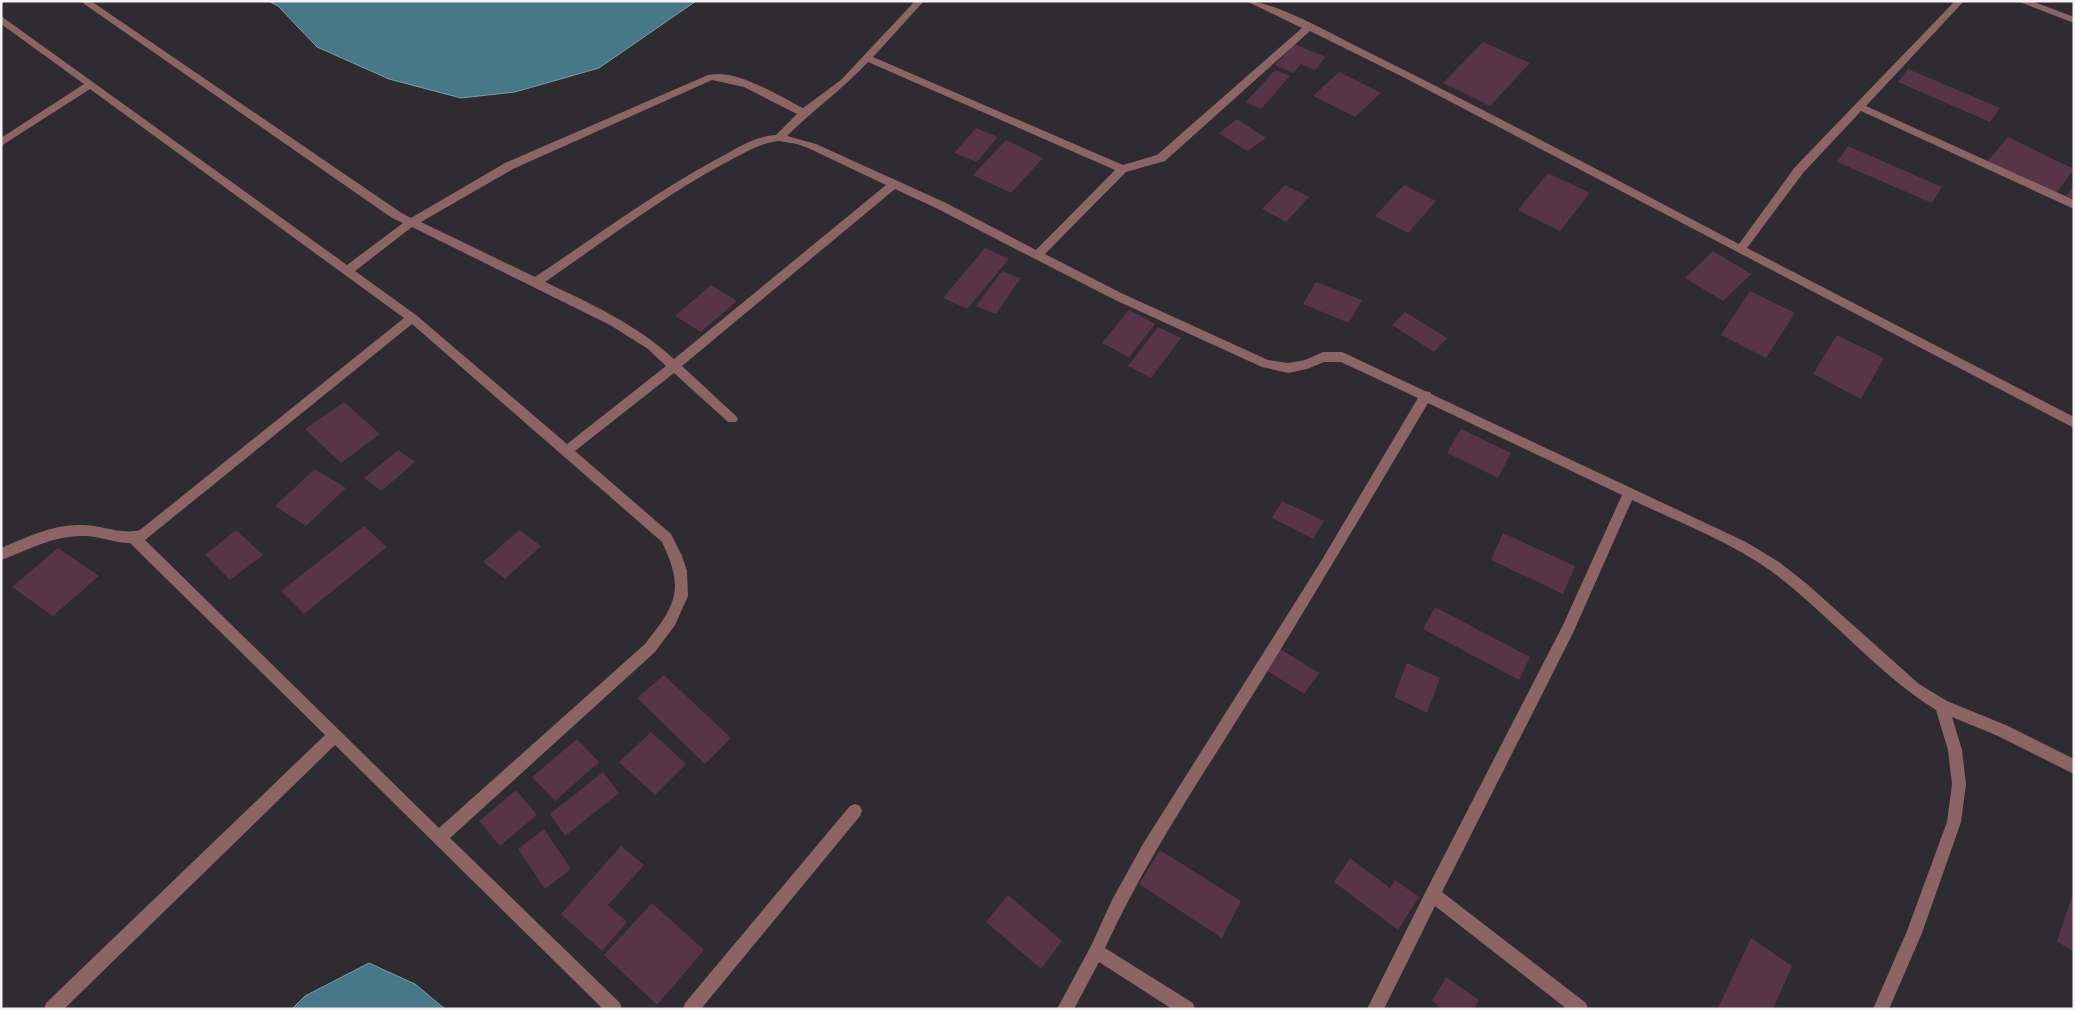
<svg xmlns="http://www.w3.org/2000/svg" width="2075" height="1010" font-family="'Work Sans',sans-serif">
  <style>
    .water { fill: #467887; stroke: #7a9da8 }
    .building { fill: #573448 }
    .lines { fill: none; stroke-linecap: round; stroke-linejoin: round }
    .minor { fill: #8d6466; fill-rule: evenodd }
  </style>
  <rect width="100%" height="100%" fill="#2e2c30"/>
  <path class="water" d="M268,1h428l-97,67 -84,24 -54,6 -72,-19 -72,-32 -39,-41z
    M369,963l46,21 30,25h-153l13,-13z"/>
  <path class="building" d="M1483,42l47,21 -40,43 -47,-23z
    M1294,44l32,13 -11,13 -14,-6 -8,9 -18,-8z
    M1908,69l92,39 -10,14 -92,-40z
    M1275,70l15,6 -29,33 -15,-7z
    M1339,72l42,21 -26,24 -42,-21z
    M1237,119l29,19 -19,13 -28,-18z
    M976,128l22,9 -21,25 -23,-9z
    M2008,137l66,32 -19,26 -68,-33z
    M1006,140l37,18 -32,35 -38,-18z
    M1848,146l94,41 -10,16 -95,-41z
    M1548,173l42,20 -30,38 -42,-21z
    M1285,185l24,12 -23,25 -24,-13z
    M1404,185l32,16 -28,32 -33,-17z
    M2074,185v15l-8,-4z
    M985,248l24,11 -42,50 -24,-11z
    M1713,251l38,23 -28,27 -38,-23z
    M1002,271l19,7 -25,36 -20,-8z
    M1316,282l46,18 -13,23 -46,-19z
    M711,285l26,16 -36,31 -26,-16z
    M1750,291l45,22 -29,45 -45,-23z
    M1129,310l26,14 -26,33 -27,-14z
    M1405,312l42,26 -13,14 -42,-27z
    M1158,327l23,11 -30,40 -23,-12z
    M1837,335l47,23 -23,41 -48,-25z
    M344,402l36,32 -39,29 -36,-34z
    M1461,429l50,24 -13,25 -51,-25z
    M398,450l17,12 -34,29 -17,-13z
    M315,469l31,19 -40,38 -31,-20z
    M1282,501l42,20 -11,18 -41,-21z
    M364,526l23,21 -83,67 -23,-23z
    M236,530l27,25 -33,25 -25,-25z
    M519,530l22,16 -36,33 -22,-17z
    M1503,533l72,33 -12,28 -72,-34z
    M58,548l41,28 -46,40 -41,-29z
    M1435,607l95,50 -11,23 -96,-51z
    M1280,649l39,24 -15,21 -38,-24z
    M1407,663l33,15 -13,35 -33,-16z
    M664,675l67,63 -26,26 -68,-66z
    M651,732l35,32 -31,31 -36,-33z
    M577,739l22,23 -44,39 -23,-24z
    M603,772l16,21 -54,43 -15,-22z
    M516,790l21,25 -37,31 -21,-25z
    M544,829l27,40 -26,20 -27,-40z
    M621,846l23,19 -36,40 19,17 -25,29 -41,-37z
    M1160,850l81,51 -19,37 -83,-54z
    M1350,858l40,30 5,-8 24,17 -21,33 -64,-48z
    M2073,894h1v58l-17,-11z
    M1008,895l54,46 -21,28 -55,-47z
    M652,903l52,47 -47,55 -53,-50z
    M1751,938l41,28 -19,43h-53l-2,-1z
    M1446,977l33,23 -5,9h-32l-10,-8z"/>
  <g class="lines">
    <path class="minor" d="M80,1h11l309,211 11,6 94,-55 203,-88c28,-7 71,21 95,33l38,-28 74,-79h9l-51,56 250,108 34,-10 145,-127 -56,-27c29,0 89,35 118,49 126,62 250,129 375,194l56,-77 160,-166h9l-98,105 208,94v9l-213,-98 -58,62 -56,75 327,169v11l-669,-350 -95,-47 -145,130 -39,11 -81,82 76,39 147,67 20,3 17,-3 18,-8h19l83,39 5,1 1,2 315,148 33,20 28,22 112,100 28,17 61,25 66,33v15l-76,-38 -46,-19 10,33 4,34 -5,38 -39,111 -33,76h-16l34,-78 40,-109 5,-38 -4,-34 -12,-40c-61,-38 -107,-96 -165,-139 -42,-30 -93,-49 -139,-71l-59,133 -131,259 144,111 2,6h-21l-132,-103 -51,103h-17l60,-120 136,-264 59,-130 -194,-92c-58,98 -116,196 -176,293 -51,82 -106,163 -147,252l88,55 2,6h-23l-73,-47 -25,47h-17l34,-63 21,-46 31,-56 177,-281 98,-165 -77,-36h-17l-17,7 -19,4 -26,-6 -149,-68 -177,-91 -41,-19 -213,177 54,50 2,3 -2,3h-8l-54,-49 -99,78 96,83 11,22 5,15 1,25 -13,29 -20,27 -205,186 170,165 2,6h-19l-268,-264 -271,264h-20l2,-6 279,-268 -195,-192c-16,0 -31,-7 -46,-7 -31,-1 -55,14 -83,24v-12c26,-11 53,-24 81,-23 20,0 38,10 58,5l264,-212 -314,-229 -89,57v-8l83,-54 -83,-60v-8l346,249 56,-42 -11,-5zM868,62l247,108 -79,80 -92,-48 -128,-58 -29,-8c26,-26 56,-47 81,-74zM712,80l32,7 53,27 -21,21c-22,1 -40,14 -59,24 -63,34 -122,78 -182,118l-114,-55 92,-53zM779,141l18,3 11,4 78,37 -212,174c-37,-34 -84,-56 -129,-77 58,-40 116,-84 178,-118 18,-9 35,-21 56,-23zM412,227l198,98 38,24 18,17 -99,78 -151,-129 -61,-44zM412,324l250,218c23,48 14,63 -17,102l-206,184 -294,-288z
      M2017,1h14l43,16v6z
      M855,804l5,2 2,5 -2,5 -159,193h-18l2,-6 165,-197z"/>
  </g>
  <rect width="2075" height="1010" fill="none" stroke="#f5f3f6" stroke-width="5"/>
</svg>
